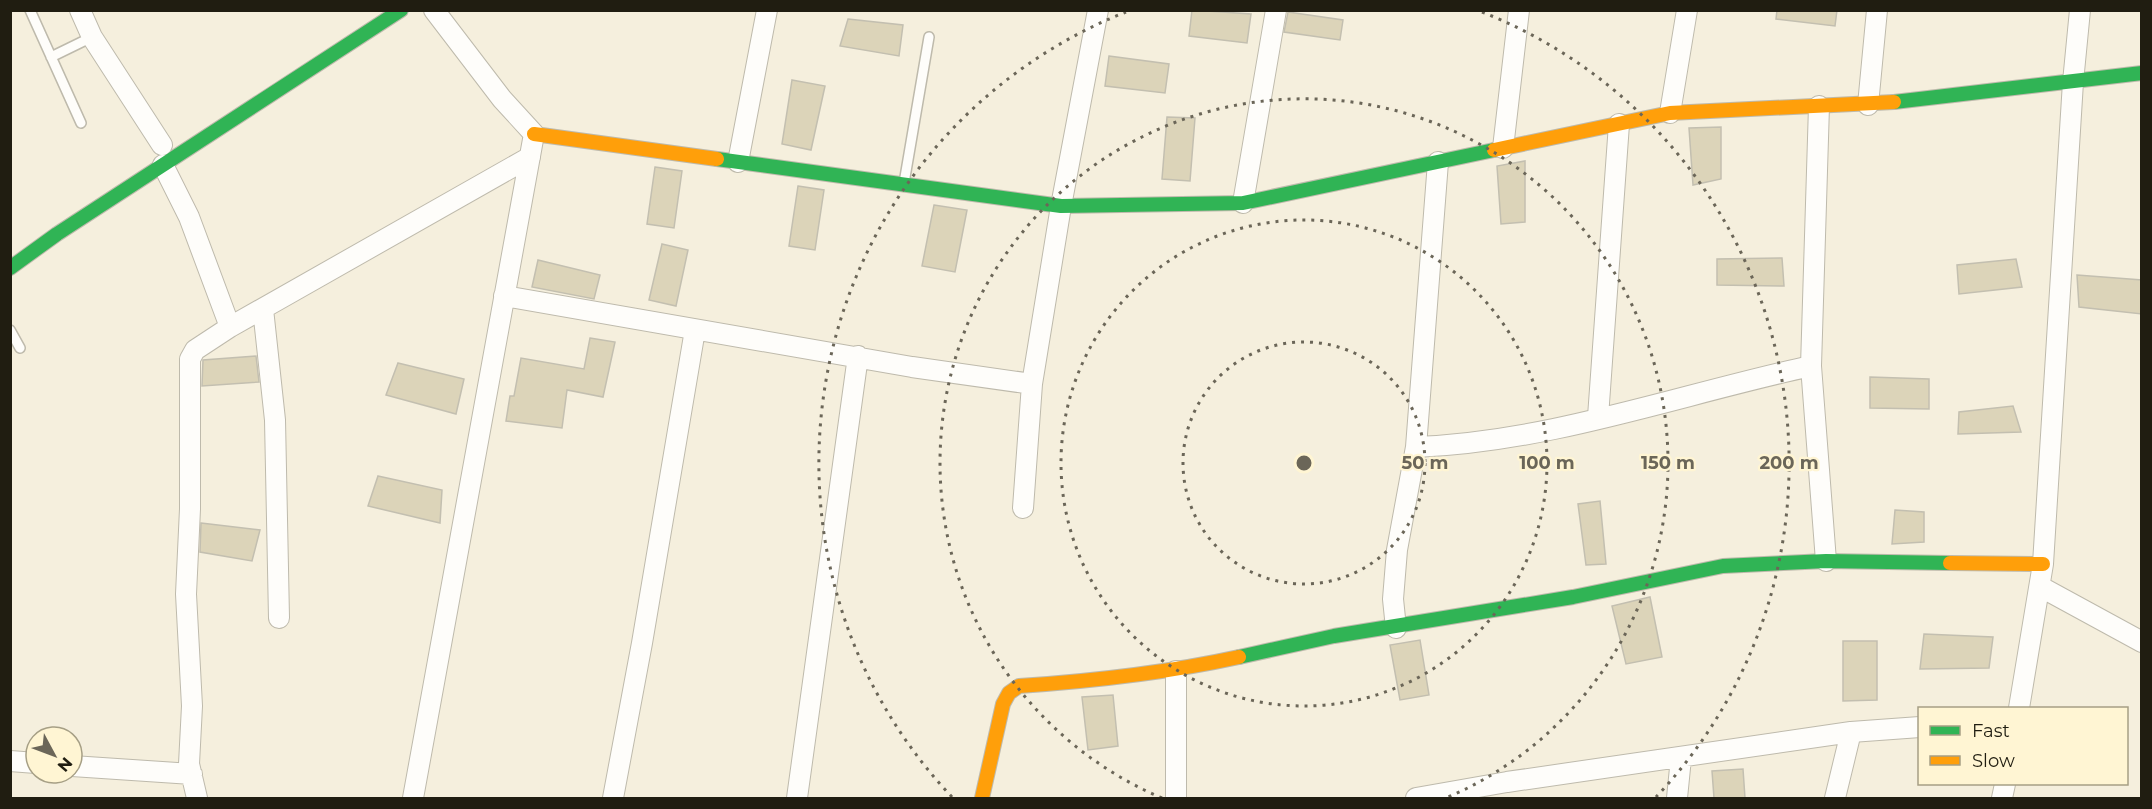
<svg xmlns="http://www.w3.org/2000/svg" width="2152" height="809" font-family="Montserrat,sans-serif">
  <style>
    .building { fill: #dcd4b9; stroke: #c3bfb0; stroke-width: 1.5 }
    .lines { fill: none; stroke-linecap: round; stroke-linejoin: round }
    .lane-casing { stroke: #bebaac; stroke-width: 12 }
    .street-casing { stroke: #bebaac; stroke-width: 22 }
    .fast-casing { stroke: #bebaac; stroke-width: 16 }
    .slow-casing { stroke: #bebaac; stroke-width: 16 }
    .lane { stroke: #fefdfa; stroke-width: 9 }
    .street { stroke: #fefdfa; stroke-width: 20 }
    .fast { stroke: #30b455; stroke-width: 14 }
    .slow { stroke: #ff9f0a; stroke-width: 14 }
    .ring { fill: none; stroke: #6b6658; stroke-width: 3; stroke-dasharray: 3 6 }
    .centre { fill: #6b6658; stroke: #fff5d3; stroke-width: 3 }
    .ring-label { font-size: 18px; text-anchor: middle; font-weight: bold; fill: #6b6658; stroke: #fff5d3; stroke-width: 4.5; stroke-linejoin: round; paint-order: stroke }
  </style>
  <rect width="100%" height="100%" fill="#f5efdd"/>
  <path class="building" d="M1192,10l59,4 -4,29 -58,-7z
    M1777,10h60l-2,16 -59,-7z
    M1288,12l55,8 -3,20 -56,-8z
    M848,19l55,6 -4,31 -59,-10z
    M1109,56l60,8 -4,29 -60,-7z
    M792,80l33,6 -14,64 -29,-6z
    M1167,117l28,1 -5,63 -28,-2z
    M1721,127v52l-28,6 -4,-57z
    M1525,161v61l-24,2 -4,-58z
    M655,167l27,4 -8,57 -27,-4z
    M798,186l26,4 -9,60 -26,-4z
    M934,205l33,5 -12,62 -33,-6z
    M662,244l26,6 -12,56 -27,-6z
    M1782,258l2,28 -67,-1v-26z
    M2016,259l6,28 -63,7 -2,-29z
    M538,260l62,15 -6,24 -62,-12z
    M2077,275l65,5v34l-63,-7z
    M590,338l25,4 -12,55 -36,-7 -5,38 -56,-7 4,-25h4l7,-38 63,11z
    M256,356l3,26 -57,4 1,-26z
    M398,363l66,16 -8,35 -70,-19z
    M1870,377l59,2v30l-59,-1z
    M2013,406l8,26 -63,2 1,-22z
    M378,476l64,14 -2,33 -72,-17z
    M1600,501l6,63 -20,1 -8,-61z
    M1895,510l29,2v30l-32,2z
    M201,523l59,7 -8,31 -52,-9z
    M1650,597l12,60 -36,7 -14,-58z
    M1924,634l69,3 -4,31 -69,1z
    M1420,640l9,55 -29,5 -10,-55z
    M1843,641h34v59l-34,1z
    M1113,695l5,51 -30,4 -6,-53z
    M1743,769l2,29h-31l-2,-27z"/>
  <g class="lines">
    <defs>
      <path id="lane" d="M30,10l51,113
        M51,57l41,-20
        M904,183l25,-146
        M10,330l10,18"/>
      <path id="street" d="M80,10l12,27 70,108
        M1868,105l9,-95
        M1819,106l-8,260 15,195
        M1670,113l17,-103
        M1503,148l16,-138
        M738,162l29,-152
        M163,165l26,52 41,110
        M1243,203l33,-193
        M504,296l408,71 120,17
        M263,309l12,111 4,198
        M1598,417l21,-293
        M1416,447c134,-5 265,-53 395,-81
        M1023,508l9,-124 29,-178 37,-196
        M2041,587l101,55
        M1396,628l-3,-29 4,-49 19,-103 22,-285
        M2019,708l24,-144 30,-482 7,-72
        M10,761l26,2
        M72,766l120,8
        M197,798l-8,-34 3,-58 -6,-112 4,-85v-150l5,-9 35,-23 300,-170
        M413,798l121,-664 -32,-35 -68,-89
        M613,798l29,-155 53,-313
        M797,798l61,-442
        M1176,798v-127
        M1416,798l91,-16 344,-50 69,-5
        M1677,798l4,-40
        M1835,798l16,-66
        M2002,798l3,-14"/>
      <path id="fast" d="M1894,102l248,-29
        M717,159l344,47 182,-3 251,-53
        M10,268l47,-34 344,-224
        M1239,657l95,-21 239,-39 150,-31 103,-5 124,2"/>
      <path id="slow" d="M534,134l183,25
        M1494,150l176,-37 224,-11
        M1950,563l93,1
        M982,798l21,-94 6,-11 10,-7c75,-5 147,-13 220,-29"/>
    </defs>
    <use href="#lane" class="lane-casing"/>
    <use href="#street" class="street-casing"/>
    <use href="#fast" class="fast-casing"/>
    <use href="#slow" class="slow-casing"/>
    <use href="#lane" class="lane"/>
    <use href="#street" class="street"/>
    <use href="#fast" class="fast"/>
    <use href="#slow" class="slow"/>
  </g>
  <g class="ring">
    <circle cx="1304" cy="463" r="121"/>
    <circle cx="1304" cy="463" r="243"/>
    <path d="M1162 798A364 364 0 1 1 1446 798"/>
    <path d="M952 797A485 485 0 0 1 1126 12M1482 12A485 485 0 0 1 1656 797"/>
  </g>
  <circle cx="1304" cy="463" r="9" class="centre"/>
  <g class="ring-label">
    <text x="1425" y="469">50 m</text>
    <text x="1547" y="469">100 m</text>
    <text x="1668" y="469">150 m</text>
    <text x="1789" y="469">200 m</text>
  </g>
  <rect width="2152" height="809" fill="none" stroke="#201d11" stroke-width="24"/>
  <rect x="1918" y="707" width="210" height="78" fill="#fff5d3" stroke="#a69f85" stroke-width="1.5"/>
  <rect x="1930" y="726" width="30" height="9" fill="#30b455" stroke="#a69f85" stroke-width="1.5"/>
  <text x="1972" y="737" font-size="18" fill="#201d11">Fast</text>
  <rect x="1930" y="756" width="30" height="9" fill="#ff9f0a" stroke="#a69f85" stroke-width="1.5"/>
  <text x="1972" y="767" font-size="18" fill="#201d11">Slow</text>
  <g transform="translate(54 755) rotate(131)"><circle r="28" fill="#fff5d3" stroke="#a69f85" stroke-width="1.5"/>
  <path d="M0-4.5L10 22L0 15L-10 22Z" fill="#6b6658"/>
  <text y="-9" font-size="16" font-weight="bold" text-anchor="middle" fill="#201d11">N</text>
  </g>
</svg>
